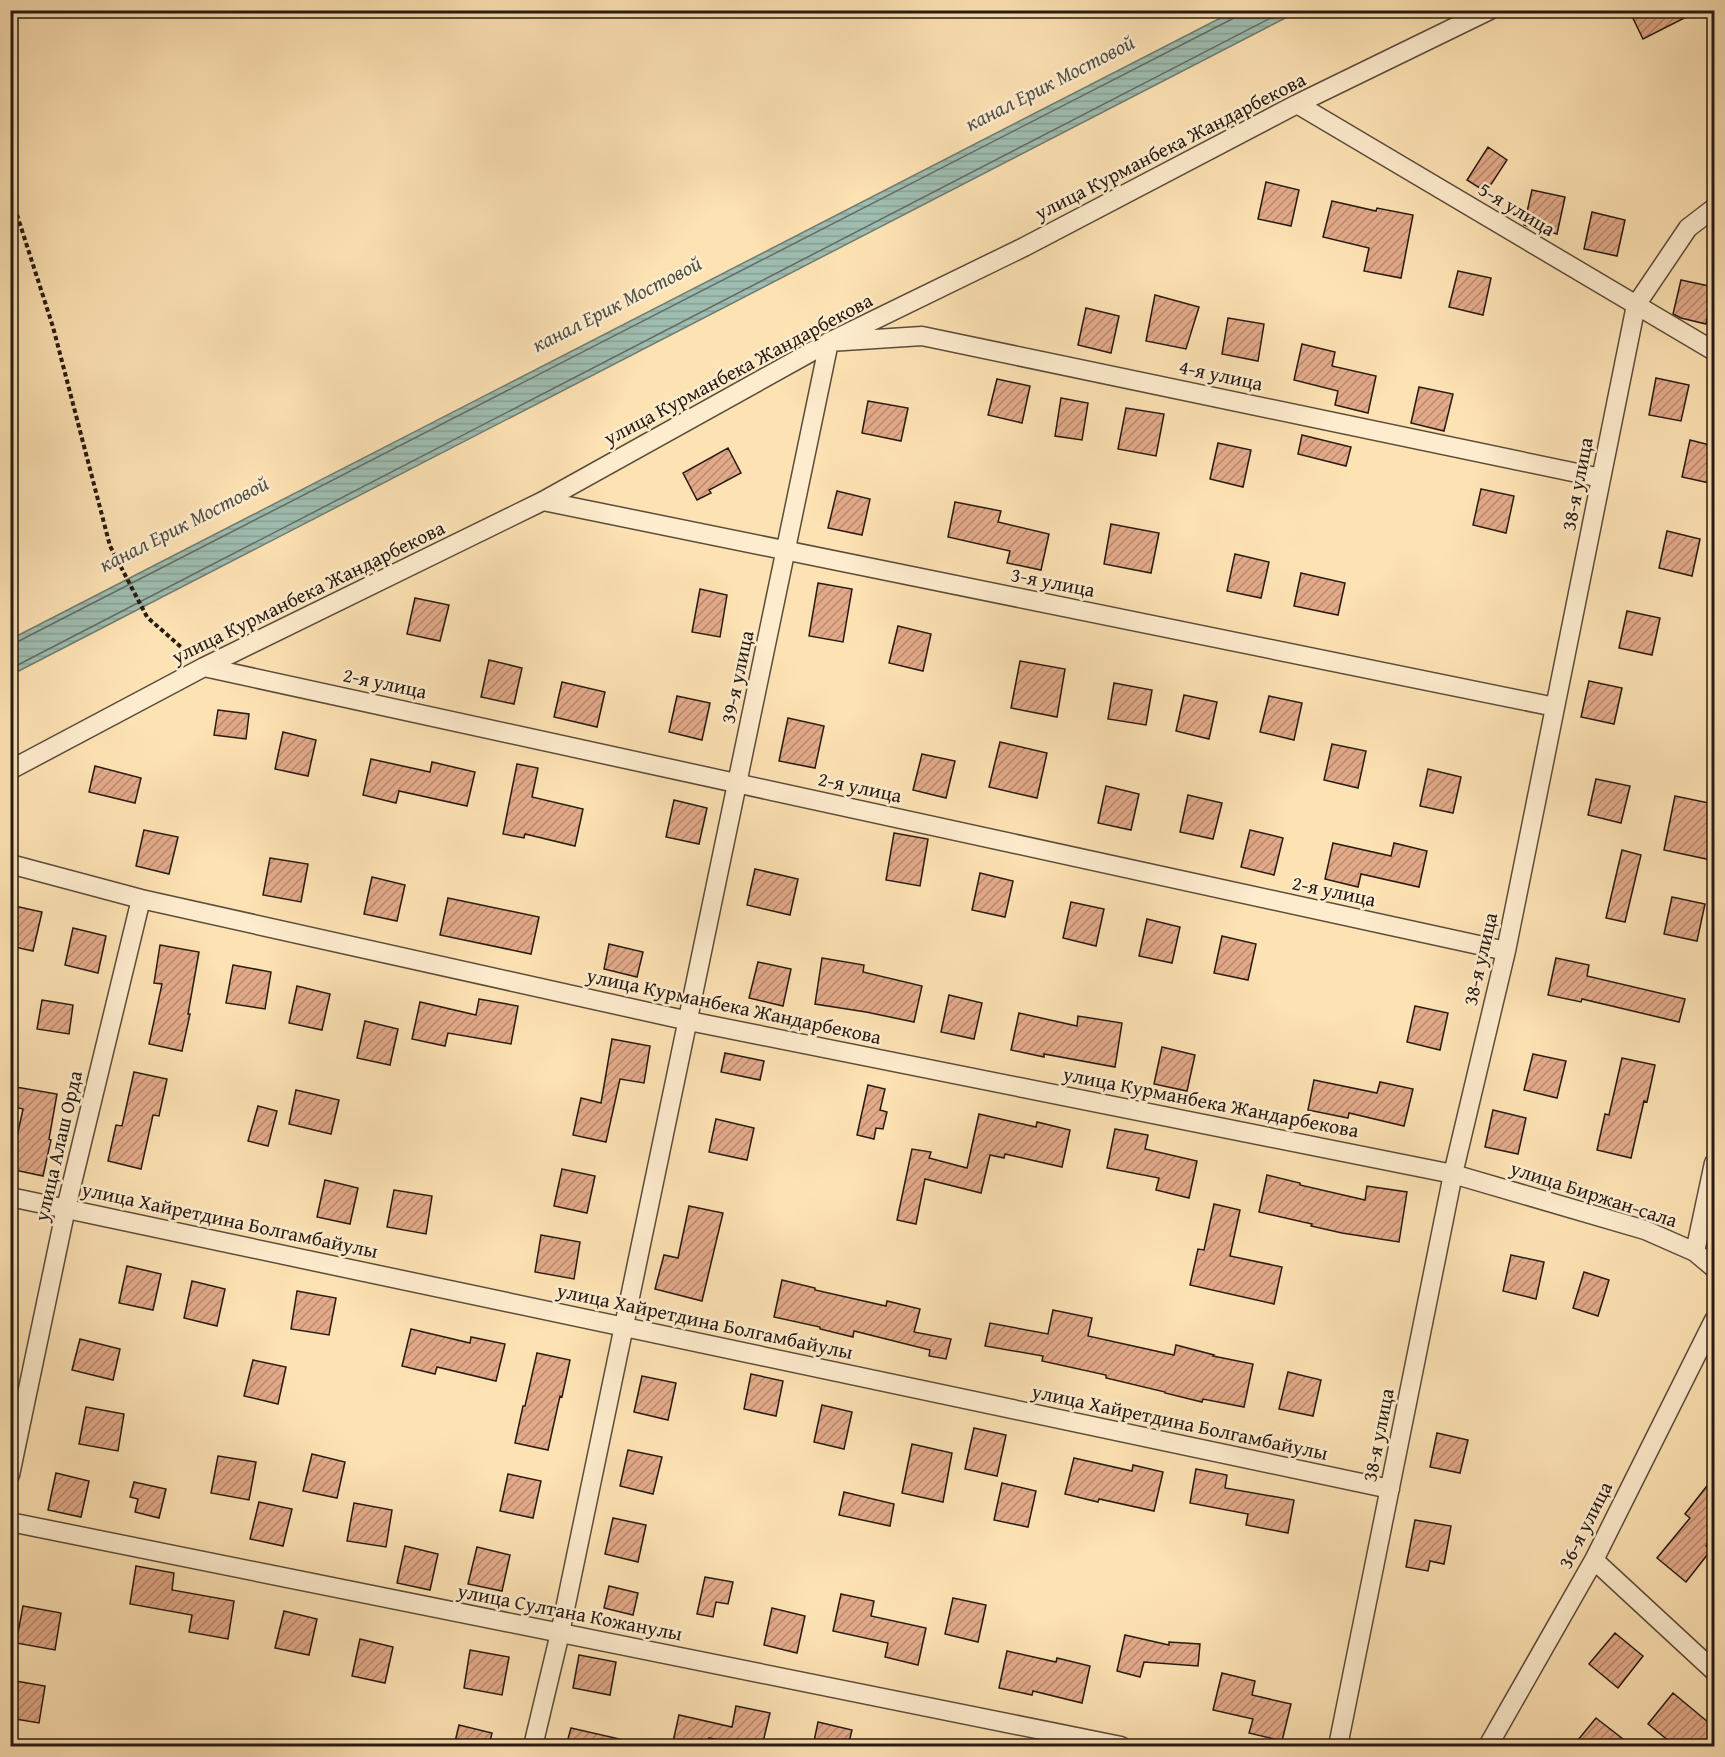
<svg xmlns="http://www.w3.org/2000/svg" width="1725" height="1757" font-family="'Gentium Book Plus',serif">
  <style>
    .water { fill: url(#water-rules); stroke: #6f7c71; stroke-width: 1.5 }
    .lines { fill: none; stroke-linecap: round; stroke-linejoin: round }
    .shore { stroke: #636c62; stroke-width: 1.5 }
    .building { fill: url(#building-hatch); stroke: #271a12; stroke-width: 1.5 }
    .minor-casing { stroke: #5c4c3a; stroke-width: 21 }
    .path { stroke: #271a12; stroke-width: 4; stroke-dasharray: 4.5 3; stroke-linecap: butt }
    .minor { stroke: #feecce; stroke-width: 18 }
    .labels { text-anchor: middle; stroke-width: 5; stroke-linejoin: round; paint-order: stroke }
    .street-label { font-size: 20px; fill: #271a12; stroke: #feecce }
    .water-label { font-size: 21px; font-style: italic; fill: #51534a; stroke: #feecce }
  </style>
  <defs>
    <pattern id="water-rules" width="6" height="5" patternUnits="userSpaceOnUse" patternTransform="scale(1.5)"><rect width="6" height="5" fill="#9fbdb1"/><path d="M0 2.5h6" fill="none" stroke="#89a297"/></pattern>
    <pattern id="building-hatch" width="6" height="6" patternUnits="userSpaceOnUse" patternTransform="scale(1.5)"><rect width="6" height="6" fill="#e3aa8a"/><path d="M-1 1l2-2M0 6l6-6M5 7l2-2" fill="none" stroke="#b88a6f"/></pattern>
  </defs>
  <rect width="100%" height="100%" fill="#fde2b4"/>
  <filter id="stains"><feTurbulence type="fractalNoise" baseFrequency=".00333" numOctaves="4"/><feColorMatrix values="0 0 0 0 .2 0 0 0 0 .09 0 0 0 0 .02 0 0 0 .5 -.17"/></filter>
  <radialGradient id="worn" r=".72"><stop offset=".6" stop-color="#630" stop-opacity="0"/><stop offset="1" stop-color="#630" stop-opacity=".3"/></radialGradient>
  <path class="water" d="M1234,11h65l-1288,664v-36z"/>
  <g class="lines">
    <path class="shore" d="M10,644l5,-1 1217,-624 3,-4v-5
      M10,669l1276,-659"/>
  </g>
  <path class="building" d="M1629,10h71l-57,29z
    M1488,147l19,13 -21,32 -19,-12z
    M1266,182l33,8 -8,36 -33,-7z
    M1532,190l33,7 -8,37 -33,-9z
    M1332,201l44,10 1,-3 36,7 -12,63 -37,-7 5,-23 -46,-11z
    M1592,212l33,8 -8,36 -33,-7z
    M1458,271l33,7 -8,37 -34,-8z
    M1681,280l33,7 -8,37 -25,-6 -8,-4z
    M1155,295l44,12 -13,42 -40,-8z
    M1086,308l33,8 -8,37 -33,-8z
    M1228,318l36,6 -6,37 -36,-7z
    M1302,344l33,8 -3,14 44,10 -8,37 -33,-8 3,-14 -44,-11z
    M1656,378l33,7 -8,36 -32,-6z
    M997,379l33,7 -8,37 -34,-8z
    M1419,387l34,7 -9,37 -33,-8z
    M1061,398l27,5 -6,37 -27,-4z
    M868,401l40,7 -7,33 -39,-8z
    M1126,408l38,6 -8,42 -38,-7z
    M1302,435l49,12 -5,19 -48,-12z
    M1690,440l24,6v38l-32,-7z
    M1218,443l33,7 -8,37 -33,-8z
    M728,448l13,25 -32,17 2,3 -14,7 -14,-27z
    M1481,489l33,7 -8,37 -33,-8z
    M837,491l33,8 -8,36 -34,-7z
    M955,502l46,9 -3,11 51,12 -8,36 -34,-7 3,-12 -62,-14z
    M1111,524l48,9 -8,40 -47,-9z
    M1667,531l33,8 -8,37 -33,-8z
    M1235,554l34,8 -8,36 -34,-7z
    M1301,573l44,10 -7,32 -44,-9z
    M818,583l34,6 -9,53 -34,-6z
    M700,589l27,6 -7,42 -28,-5z
    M415,598l34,7 -9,36 -33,-7z
    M1627,611l33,7 -8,37 -33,-7z
    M898,626l33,8 -8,37 -34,-8z
    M489,660l33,8 -8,36 -33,-7z
    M1020,661l45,8 -8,48 -46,-9z
    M1589,681l33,7 -8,36 -33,-7z
    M562,682l43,10 -8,35 -43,-10z
    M1114,683l38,7 -6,35 -38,-6z
    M1184,695l33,7 -8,37 -33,-8z
    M677,696l33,7 -8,37 -33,-8z
    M1269,696l33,7 -8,37 -34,-8z
    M218,710l31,4 -3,25 -32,-4z
    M788,718l36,8 -9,42 -36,-7z
    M283,732l33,8 -8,36 -33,-7z
    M1000,742l47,11 -10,45 -48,-11z
    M1332,744l34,7 -8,37 -34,-8z
    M922,754l33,7 -9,37 -33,-8z
    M371,759l59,13 2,-10 43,10 -8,34 -68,-15 -3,12 -33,-8z
    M517,764l21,4 -6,29 51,12 -8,37 -50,-12 -1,4 -21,-4z
    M95,766l46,12 -6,25 -46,-11z
    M1428,769l33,8 -8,36 -33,-7z
    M1596,779l34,7 -9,37 -33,-8z
    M1106,786l33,8 -8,36 -33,-7z
    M1188,795l34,8 -9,36 -33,-7z
    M1675,796l39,8v39l-3,17 -47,-10z
    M674,800l33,8 -8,36 -33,-7z
    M144,830l34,7 -9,37 -33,-8z
    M1250,830l33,8 -9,37 -33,-8z
    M894,833l34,6 -8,47 -34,-6z
    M1333,843l58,13 3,-13 33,8 -8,36 -58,-13 -3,13 -33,-8z
    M1622,850l19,5 -16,67 -19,-4z
    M270,858l38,6 -7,38 -38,-7z
    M755,869l43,10 -8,36 -43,-10z
    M980,873l33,8 -8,36 -33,-7z
    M372,877l33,8 -8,36 -33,-7z
    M1672,897l33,7 -8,37 -33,-7z
    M448,898l91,19 -8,37 -91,-19z
    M1071,902l33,7 -8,37 -33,-8z
    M10,905l32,7 -9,39 -23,-5z
    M1147,919l33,8 -8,36 -33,-7z
    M73,928l33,8 -8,37 -33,-8z
    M1222,936l34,8 -8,36 -34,-7z
    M609,944l34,8 -6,25 -33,-8z
    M160,945l39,7 -11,62h2l-8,37 -33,-7 13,-60 -8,-1z
    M822,958l42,7 -1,7 59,14 -8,36 -48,-10 -51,-8z
    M1556,958l33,7 -2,11 98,23 -6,23 -97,-23 -1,3 -33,-7z
    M758,962l33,7 -8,37 -34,-8z
    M233,965l38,7 -6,37 -39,-6z
    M297,986l33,8 -8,36 -33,-7z
    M949,995l33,8 -8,36 -33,-7z
    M479,999l39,7 -7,38 -63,-11 -3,13 -33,-7 8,-37 56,13z
    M42,1000l31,5 -4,29 -32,-5z
    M1415,1006l33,7 -8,37 -33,-8z
    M1019,1013l58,13 1,-10 44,7 -7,44 -71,-13v3l-33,-7z
    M365,1021l33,8 -8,36 -33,-7z
    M612,1039l38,7 -6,37 -24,-4 -14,63 -33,-7 8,-37 20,5z
    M1162,1047l33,8 -8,36 -33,-7z
    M725,1053l39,8 -4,19 -39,-8z
    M1533,1054l33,7 -9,37 -33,-8z
    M1622,1058l33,7 -8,37 -3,-1 -13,57 -34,-8 8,-36 4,1z
    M134,1072l33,7 -8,37 -6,-1 -12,54 -33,-8 8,-36 6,1z
    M1314,1080l63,13 3,-11 33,7 -9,37 -55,-13 -1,5 -40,-8z
    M868,1085l17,4 -5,21 7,2 -4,17 -7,-1 -2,11 -17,-4z
    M10,1086l47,8 -8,45 2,1 -8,36 -33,-7 13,-60 -13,-3z
    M296,1090l43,10 -8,34 -42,-10z
    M258,1106l19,5 -9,35 -20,-5z
    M1493,1110l33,8 -8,36 -33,-7z
    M979,1114l57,13 1,-5 33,8 -8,37 -57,-13 -1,4 -14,-3 -9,38 -56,-14 -9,45 -19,-4 15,-71 19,3 -2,6 38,10z
    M716,1119l38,9 -7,32 -38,-8z
    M1115,1129l33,6 -3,14 52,12 -8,37 -33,-8 3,-12 -52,-10z
    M562,1169l33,7 -8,37 -33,-7z
    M1267,1175l33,8v2l65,15 2,-14 40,6 -8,50 -57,-9 -31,-7 1,-2 -53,-12z
    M325,1180l33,8 -8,36 -33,-7z
    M394,1190l38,6 -6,38 -39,-7z
    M1214,1204l26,6 -10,46 52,11 -8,37 -84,-19 8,-36 6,1z
    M689,1206l34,7 -21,88 -47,-12 9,-34 14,3z
    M541,1235l39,7 -6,37 -39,-7z
    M1511,1255l33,7 -8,37 -33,-8z
    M127,1266l34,8 -8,36 -34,-7z
    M1584,1272l25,8 -11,36 -25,-8z
    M782,1280l33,8v2l71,16 1,-5 33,8 -6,23 37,7 -5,20 -17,-3 1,-6 -76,-19 -1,6 -33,-8v-2l-46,-10z
    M192,1281l33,8 -8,37 -33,-8z
    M297,1291l39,7 -7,37 -38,-6z
    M1053,1310l39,8 -4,18 86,19 2,-10 38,10 -1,1 40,8 -9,43 -41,-8 -1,3 -37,-9v-1l-59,-14v-3l-64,-14 1,-5 -58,-10 5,-23 58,11z
    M411,1329l59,14 1,-6 34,7 -9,37 -59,-14 -2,7 -33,-8z
    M80,1339l40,10 -7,31 -41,-10z
    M537,1353l33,7 -8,37 -2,-1 -12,54 -33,-7 8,-37h2z
    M253,1360l33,7 -8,37 -34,-8z
    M1288,1372l33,8 -8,36 -34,-7z
    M751,1374l32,7 -7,35 -32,-7z
    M642,1376l34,7 -8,37 -34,-8z
    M822,1405l30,7 -8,37 -30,-7z
    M86,1407l38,7 -6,37 -39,-7z
    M974,1428l32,7 -9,41 -32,-7z
    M1437,1433l31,7 -8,33 -30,-6z
    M912,1444l40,9 -9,49 -41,-9z
    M628,1450l34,7 -9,37 -33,-8z
    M312,1454l33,8 -8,36 -34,-7z
    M218,1456l38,6 -7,38 -38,-7z
    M1074,1458l58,13 1,-6 30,7 -9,39 -55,-12 -1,3 -33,-8z
    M1196,1469l31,6 -2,13 69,12 -6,33 -42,-8 2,-11 -58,-11z
    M56,1473l33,8 -8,36 -33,-7z
    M508,1474l33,7 -8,37 -33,-7z
    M1714,1477v59l-8,10 5,4 -25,32 -29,-24 33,-40 -5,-4z
    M134,1482l32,7 -7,29 -24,-6 3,-13 -8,-2z
    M1002,1483l34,8 -8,36 -34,-7z
    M844,1492l50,12 -4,22 -51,-11z
    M259,1502l33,7 -9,37 -33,-7z
    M354,1503l38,7 -6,37 -39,-6z
    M613,1518l33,7 -8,37 -33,-8z
    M1415,1520l36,6 -7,38 -14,-3 -2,10 -22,-4z
    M405,1546l33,8 -8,36 -33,-7z
    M477,1547l33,8 -8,36 -34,-7z
    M136,1566l38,7 -2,17 62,11 -6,38 -39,-7 3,-17 -62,-11z
    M705,1577l28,5 -5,22 -12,-2 -3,15 -16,-3z
    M609,1586l29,7 -5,22 -29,-7z
    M841,1594l33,7 -3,15 55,12 -8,37 -33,-8 3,-14 -55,-12z
    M953,1598l33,7 -8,37 -33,-8z
    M23,1606l38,7 -6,37 -39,-7z
    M772,1608l33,8 -8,37 -33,-8z
    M284,1611l33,8 -8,36 -34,-7z
    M1615,1633l28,23 -25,32 -29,-24z
    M1125,1635l44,10v-3l31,2 -2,22 -54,-4 -4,15 -23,-6z
    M360,1639l33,8 -8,36 -33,-7z
    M470,1650l39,7 -7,38 -38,-7z
    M1007,1651l49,11 1,-4 33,8 -8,37 -49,-12 -1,4 -33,-7z
    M579,1655l37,7 -6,33 -37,-7z
    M1222,1673l33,8 -3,14 39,9 -9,37 -33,-8 4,-14 -40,-9z
    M10,1680l35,6 -6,37 -29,-5z
    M1673,1693l41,34v19h-39l-27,-22z
    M736,1706l34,7 -8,33h-15l-38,-8 -2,8h-35l7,-31 53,12z
    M1596,1718l36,28h-59z
    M818,1722l34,8 -4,16h-35z
    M459,1725l33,8 -3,13h-35z
    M571,1728l53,12v6h-58z"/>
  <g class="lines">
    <defs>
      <path id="minor" d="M1297,104l417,247
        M543,501l1012,206
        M204,667l1302,284
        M10,770l194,-103 339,-166 286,-159 195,-95 273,-143 193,-94
        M10,864l131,35 548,122 764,153 192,56 50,22 19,16
        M10,1197l1380,292
        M1695,1252l19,-89
        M10,1475l56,-267 75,-309
        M10,1522l1111,224
        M1594,1560l120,111
        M533,1746l27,-113 269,-1291 93,-6 679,142
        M1338,1746l115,-572 53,-223 130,-646 52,-77 26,-20
        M1488,1746l106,-186 120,-240"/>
    </defs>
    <use href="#minor" class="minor-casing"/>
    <path class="path" d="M10,193l43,134 57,219 37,71 43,38"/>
    <use href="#minor" class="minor"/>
  </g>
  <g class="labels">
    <g class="street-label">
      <text transform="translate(1170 146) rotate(-27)" y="7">улица Курманбека Жандарбекова</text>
      <text transform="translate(1517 209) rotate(31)" y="7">5-я улица</text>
      <text transform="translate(738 369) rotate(-28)" y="7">улица Курманбека Жандарбекова</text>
      <text transform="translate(1221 375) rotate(12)" y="7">4-я улица</text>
      <text transform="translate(1577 484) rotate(-79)" y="7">38-я улица</text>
      <text transform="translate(1053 582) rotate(11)" y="7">3-я улица</text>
      <text transform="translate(308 592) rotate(-26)" y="7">улица Курманбека Жандарбекова</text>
      <text transform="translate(737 677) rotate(-78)" y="7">39-я улица</text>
      <text transform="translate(385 683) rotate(12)" y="7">2-я улица</text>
      <text transform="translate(860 787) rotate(12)" y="7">2-я улица</text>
      <text transform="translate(1334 891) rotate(12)" y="7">2-я улица</text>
      <text transform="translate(1480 959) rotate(-77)" y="7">38-я улица</text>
      <text transform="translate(734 1006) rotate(12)" y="7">улица Курманбека Жандарбекова</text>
      <text transform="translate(1211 1102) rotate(11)" y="7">улица Курманбека Жандарбекова</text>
      <text transform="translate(58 1146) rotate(-77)" y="7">улица Алаш Орда</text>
      <text transform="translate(1594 1194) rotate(18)" y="7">улица Биржан-сала</text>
      <text transform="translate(230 1220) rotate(12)" y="7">улица Хайретдина Болгамбайулы</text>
      <text transform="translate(705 1321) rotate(12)" y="7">улица Хайретдина Болгамбайулы</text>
      <text transform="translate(1180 1422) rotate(12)" y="7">улица Хайретдина Болгамбайулы</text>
      <text transform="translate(1378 1435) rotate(-79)" y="7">38-я улица</text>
      <text transform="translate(1585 1525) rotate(-63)" y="7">36-я улица</text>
      <text transform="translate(570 1612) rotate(11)" y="7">улица Султана Кожанулы</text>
    </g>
    <g class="water-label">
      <text transform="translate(1050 83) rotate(-27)" y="7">канал Ерик Мостовой</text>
      <text transform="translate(617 304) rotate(-27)" y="7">канал Ерик Мостовой</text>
      <text transform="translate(184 524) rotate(-27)" y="7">канал Ерик Мостовой</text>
    </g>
  </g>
  <rect width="1725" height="1757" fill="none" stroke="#fde2b4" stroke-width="36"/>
  <rect x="12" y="12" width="1701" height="1733" fill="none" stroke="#271a12" stroke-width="3"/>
  <rect x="18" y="18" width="1689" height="1721" fill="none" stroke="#271a12" stroke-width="1.5"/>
  <rect width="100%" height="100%" filter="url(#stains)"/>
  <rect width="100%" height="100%" fill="url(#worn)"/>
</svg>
